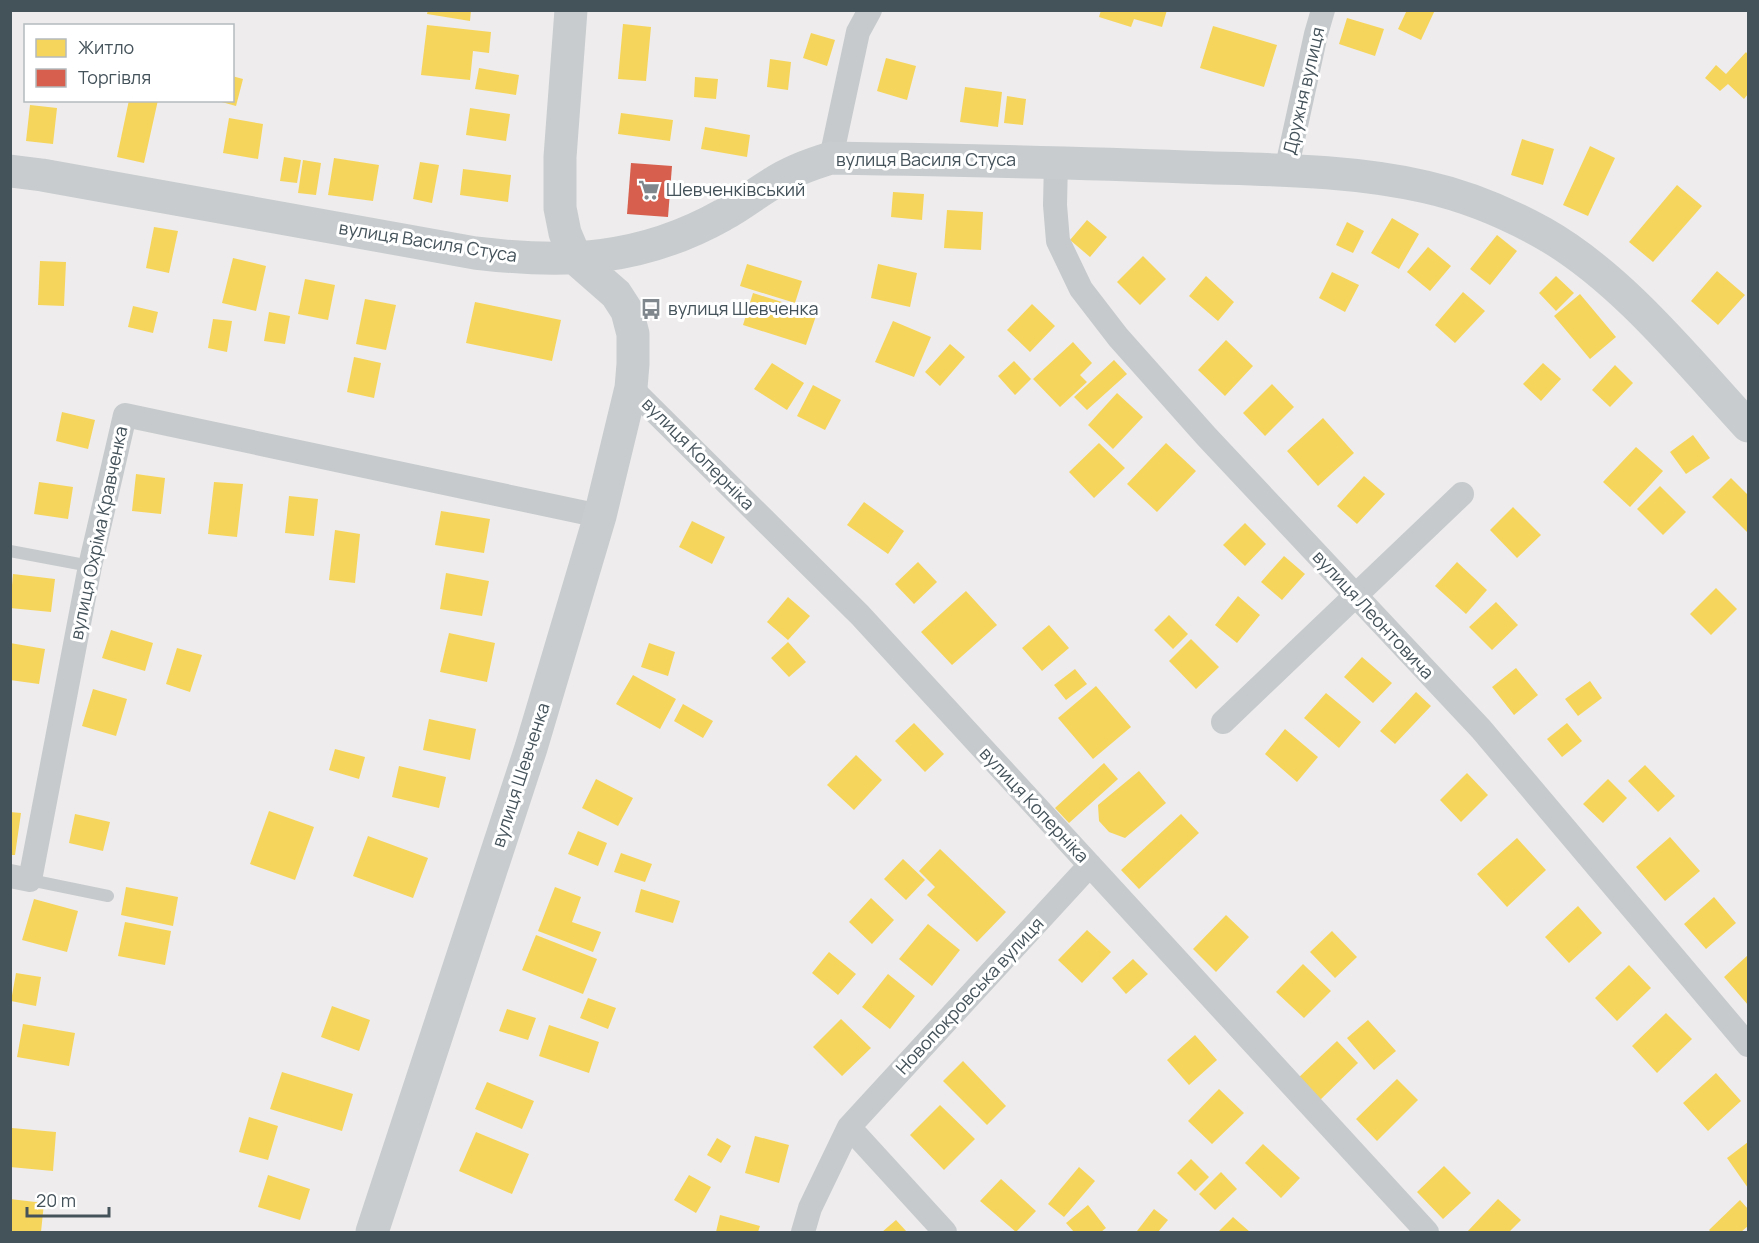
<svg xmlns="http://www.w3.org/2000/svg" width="1759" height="1243" font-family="Manrope,sans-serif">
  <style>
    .homes { fill: #f6d55c }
    .shops { fill: #d6604d }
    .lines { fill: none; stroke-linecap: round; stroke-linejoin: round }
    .lane { stroke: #c6cacc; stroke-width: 12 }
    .street { stroke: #c6cacc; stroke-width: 24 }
    .secondary { stroke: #c8ccce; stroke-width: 33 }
    .labels { text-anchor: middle; stroke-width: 6; stroke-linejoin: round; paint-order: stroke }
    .street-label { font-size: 18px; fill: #44525a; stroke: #fff }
    .poi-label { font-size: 18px; fill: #44525a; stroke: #fff; text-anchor: start }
  </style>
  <rect width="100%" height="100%" fill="#eeeced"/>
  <path class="homes" d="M428,10h43l-1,11 -43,-7z
    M1101,10h66l-5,17 -28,-8 -3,8 -32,-10z
    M1407,10h28l-14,30 -23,-11z
    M1347,18l37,11 -9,27 -36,-12z
    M623,24l28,3 -5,54 -28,-2z
    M427,25l64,7 -2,21 -16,-2 -3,29 -49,-5z
    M1213,26l64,19 -13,42 -64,-19z
    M811,33l24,7 -8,26 -24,-8z
    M1746,52l2,3v39l-4,5 -16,-15 -8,7 -15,-13 11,-13 10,9z
    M886,58l30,8 -9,34 -30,-9z
    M770,59l21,3 -3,28 -21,-3z
    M479,68l40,7 -3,20 -41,-6z
    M232,76l11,3 -7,27 -18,-5 14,-1z
    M695,77l23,2 -2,20 -22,-2z
    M965,87l37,5 -4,35 -38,-5z
    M1007,96l19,3 -3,26 -19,-2z
    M129,100h29l-14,63 -27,-6z
    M30,105l27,3 -4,36 -27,-3z
    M470,108l40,6 -4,27 -40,-6z
    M621,113l52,7 -3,21 -52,-7z
    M229,118l34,6 -5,35 -35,-6z
    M705,127l45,8 -3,22 -46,-8z
    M1522,139l32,10 -11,36 -32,-10z
    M1590,146l25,12 -27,58 -25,-11z
    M284,157l17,3 -4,23 -17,-2z
    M334,158l45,7 -6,36 -45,-6z
    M303,160l18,3 -5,32 -18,-2z
    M420,162l19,3 -7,38 -19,-4z
    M463,169l48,6 -3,27 -48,-7z
    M1677,185l25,21 -49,56 -24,-20z
    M893,192l31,2 -2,26 -31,-3z
    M947,210l36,2 -2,38 -37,-2z
    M1392,218l27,16 -20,35 -28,-16z
    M1087,220l20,17 -17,20 -20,-17z
    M1347,222l17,9 -11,22 -17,-8z
    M154,227l24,4 -9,42 -23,-5z
    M1497,235l20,16 -27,34 -20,-16z
    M1428,247l23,19 -21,25 -23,-19z
    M1143,256l23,23 -26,26 -23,-23z
    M233,258l33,8 -10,45 -34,-8z
    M40,261l26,1 -2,44 -26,-1z
    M747,264l55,17 -7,22 -55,-17z
    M878,264l39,9 -7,34 -39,-9z
    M1717,271l28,24 -27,30 -27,-24z
    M1332,272l27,13 -14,27 -26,-14z
    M1206,276l28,26 -16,19 -29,-25z
    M1556,276l18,17 -18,18 -17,-18z
    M305,279l30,6 -7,35 -30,-6z
    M1463,292l22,19 -30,32 -20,-18z
    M753,293l64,20 -11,32 -63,-20z
    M1580,294l36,43 -26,22 -36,-43z
    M365,299l31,6 -10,45 -30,-6z
    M475,302l86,18 -9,41 -86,-18z
    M1032,304l23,22 -25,26 -23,-22z
    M133,306l25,6 -5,21 -25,-6z
    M269,312l21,4 -5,28 -21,-3z
    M213,319l19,2 -5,31 -19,-4z
    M893,321l38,16 -17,40 -39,-15z
    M1226,340l27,26 -28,30 -27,-26z
    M1073,342l19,21 -12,12 7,7 -27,25 -27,-28z
    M950,344l15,13 -25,29 -15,-14z
    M354,357l27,6 -7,35 -27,-6z
    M1114,360l13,14 -40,36 -13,-13z
    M1014,361l17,18 -16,16 -17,-19z
    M772,363l32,20 -17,27 -33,-21z
    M1543,363l18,16 -20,22 -18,-17z
    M1615,365l18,18 -23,24 -18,-17z
    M1272,384l22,23 -29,29 -22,-23z
    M813,385l28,15 -16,30 -28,-14z
    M1117,393l26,24 -30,32 -25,-24z
    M62,412l33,8 -7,29 -32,-8z
    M1323,418l31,35 -36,33 -31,-35z
    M1693,435l17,23 -24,16 -16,-22z
    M1099,443l26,25 -31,30 -25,-26z
    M1166,443l30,28 -39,41 -30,-28z
    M1636,447l27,24 -33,36 -27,-25z
    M136,474l29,4 -4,36 -29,-3z
    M1364,476l21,18 -28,30 -20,-18z
    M1731,478l17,17v38l-36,-36z
    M39,482l34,5 -5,32 -34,-5z
    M214,482l29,2 -6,53 -29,-3z
    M1660,486l26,26 -23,23 -26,-26z
    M289,496l29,3 -4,37 -29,-3z
    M864,502l40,29 -16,23 -41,-29z
    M1513,507l28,28 -24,23 -27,-28z
    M441,511l49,8 -6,34 -49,-8z
    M692,521l33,16 -13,27 -33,-17z
    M1245,523l21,21 -21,22 -22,-21z
    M335,530l25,4 -5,49 -26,-3z
    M1284,556l21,18 -23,26 -21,-18z
    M918,562l19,20 -23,22 -19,-20z
    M1457,562l30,28 -21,24 -31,-28z
    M446,573l43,8 -7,35 -42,-7z
    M13,574l42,5 -4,33 -41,-4z
    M1716,588l21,21 -26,26 -21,-21z
    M966,591l31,34 -45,40 -31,-33z
    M1238,596l22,19 -23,28 -22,-18z
    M788,597l22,19 -22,24 -21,-18z
    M1496,602l22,23 -26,25 -23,-23z
    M1169,615l19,19 -15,15 -19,-19z
    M1049,625l20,23 -27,23 -20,-23z
    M111,630l42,13 -8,28 -43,-13z
    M449,633l46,10 -8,39 -47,-10z
    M1191,639l28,28 -23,22 -27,-28z
    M788,642l18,20 -17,15 -18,-19z
    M10,643l35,6 -6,35 -29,-4z
    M649,643l26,9 -7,24 -27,-9z
    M177,648l25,7 -12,37 -24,-8z
    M1362,657l30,26 -19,20 -29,-26z
    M1516,668l22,27 -24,20 -22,-28z
    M1075,669l12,15 -21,16 -12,-15z
    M633,675l43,24 -16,30 -44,-25z
    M1590,681l12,17 -24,18 -13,-17z
    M1096,686l35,41 -38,32 -35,-41z
    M93,689l34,10 -11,37 -34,-10z
    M1416,692l15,14 -36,38 -15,-13z
    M1326,693l35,29 -22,26 -35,-30z
    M683,704l30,17 -10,17 -29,-17z
    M429,719l47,10 -6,31 -47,-10z
    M914,723l30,31 -19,18 -30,-31z
    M1567,723l15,18 -20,16 -15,-18z
    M1285,729l33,28 -21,25 -32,-28z
    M335,749l30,8 -6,22 -30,-9z
    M856,755l26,25 -28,30 -27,-25z
    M1104,763l14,16 -49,44 -14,-15z
    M1645,765l30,31 -17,16 -30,-31z
    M399,766l47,11 -7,31 -47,-11z
    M1139,771l27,32 -41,35 -16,-6 -10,-11 -1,-16z
    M1467,773l21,22 -27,27 -21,-22z
    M596,779l37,19 -15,28 -36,-18z
    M1608,779l19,19 -24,25 -20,-19z
    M269,811l45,16 -19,53 -45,-16z
    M10,812l11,1 -6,42h-5z
    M75,814l35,8 -7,29 -34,-8z
    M1181,814l18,19 -60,56 -18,-19z
    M578,831l29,12 -9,23 -30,-12z
    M368,836l60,22 -15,40 -60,-22z
    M1670,837l30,34 -35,30 -29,-34z
    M1517,838l29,32 -39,37 -30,-33z
    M940,849l66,63 -29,30 -50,-47 8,-8 -16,-16z
    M621,853l31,11 -7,18 -31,-10z
    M903,859l22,21 -19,20 -22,-21z
    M126,887l52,10 -5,29 -52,-11z
    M555,887l26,10 -9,25 29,10 -8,20 -55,-21z
    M641,889l39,12 -7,22 -38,-11z
    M1714,897l22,26 -30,26 -22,-25z
    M871,898l23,22 -22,24 -23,-22z
    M34,899l44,12 -11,41 -45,-12z
    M1578,906l24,27 -33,30 -24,-26z
    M1226,915l23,22 -33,35 -23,-23z
    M125,922l46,9 -6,34 -47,-9z
    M928,924l32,26 -28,36 -33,-27z
    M1087,930l24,22 -29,31 -24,-23z
    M1332,931l25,26 -22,21 -25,-26z
    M536,935l61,24 -14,35 -61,-24z
    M829,952l27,22 -18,21 -26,-22z
    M1748,955v50l-24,-28z
    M1133,959l15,15 -22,20 -14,-16z
    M1303,964l28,27 -27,27 -28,-26z
    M1629,965l22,23 -34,33 -22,-23z
    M16,973l25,4 -5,29 -25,-5z
    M888,974l27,22 -25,33 -28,-22z
    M588,998l28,10 -8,21 -28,-11z
    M332,1006l38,14 -11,31 -38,-14z
    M507,1009l29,9 -8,22 -29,-9z
    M1666,1013l26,26 -35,34 -25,-27z
    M841,1019l30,29 -29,28 -29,-29z
    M1368,1020l28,31 -22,19 -27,-32z
    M23,1024l52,9 -6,33 -52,-9z
    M549,1025l50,17 -10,31 -50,-17z
    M1195,1035l22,25 -28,25 -22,-25z
    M1337,1041l21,22 -40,39 -22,-22z
    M963,1061l43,45 -19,19 -44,-44z
    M282,1072l71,22 -11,37 -72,-22z
    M1716,1073l25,28 -33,30 -25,-28z
    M1397,1079l21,21 -41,41 -21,-22z
    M487,1082l47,19 -12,28 -47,-20z
    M1219,1089l25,24 -32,31 -24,-23z
    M940,1105l35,34 -31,31 -34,-35z
    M249,1117l29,9 -10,34 -29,-8z
    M12,1128l44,4 -3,39 -43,-4z
    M476,1132l53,22 -17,40 -53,-23z
    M755,1136l34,9 -10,38 -34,-10z
    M717,1138l14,8 -10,17 -14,-8z
    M1748,1142v46l-21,-30z
    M1263,1144l37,34 -19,20 -36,-35z
    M1191,1159l18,18 -14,14 -18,-18z
    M1444,1166l27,27 -28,26 -26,-27z
    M1079,1167l16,14 -31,36 -16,-13z
    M1221,1172l16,17 -22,21 -16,-16z
    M268,1175l42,14 -10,31 -42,-13z
    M689,1175l22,12 -15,26 -22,-13z
    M1001,1179l35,32 -20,21 -36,-31z
    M10,1199l34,4 -3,29h-31z
    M1498,1199l23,21 -12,12h-42z
    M1740,1200l8,9v17l-7,6h-30l-2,-2z
    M1088,1205l18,23 -5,4h-27l-8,-9z
    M1154,1209l14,11 -10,12h-20l-1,-1z
    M720,1215l40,11 -2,6h-42z
    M1233,1217l17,15h-32z
    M896,1220l11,12h-25z"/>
  <path class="shops" d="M631,163l41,3 -4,51 -41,-3z"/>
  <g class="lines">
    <path class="lane" d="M10,551l80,15
      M30,880l78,16"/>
    <path class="street" d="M831,158l27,-126 12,-22
      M1056,161l-1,44 3,36 23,48 37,48 88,99 275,293 267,316
      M1286,171l30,-137 7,-24
      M631,388l229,227 567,617
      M1223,722l239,-228
      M10,876l20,4 60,-314 35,-151 475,101
      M849,1127l96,105
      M803,1232l7,-24 39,-81 241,-262"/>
    <path class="secondary" d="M10,171l32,4 433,78c91,11 166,8 248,-38 17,-9 33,-22 50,-32 18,-12 38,-19 58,-25 118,2 236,4 354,9 80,3 162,2 241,20 40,9 81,26 117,46 78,44 145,128 205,193
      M372,1232l159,-484 69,-232 31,-128 2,-24v-30l-6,-23 -11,-17 -40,-35 -11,-26 -5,-25v-51l11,-147"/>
  </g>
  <defs>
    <symbol id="supermarket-bare" viewBox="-9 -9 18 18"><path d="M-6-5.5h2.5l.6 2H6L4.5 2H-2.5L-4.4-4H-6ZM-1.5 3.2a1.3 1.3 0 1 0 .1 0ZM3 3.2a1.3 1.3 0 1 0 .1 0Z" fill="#80888d" stroke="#fff" stroke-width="2.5" paint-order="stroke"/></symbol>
    <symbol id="bus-bare" viewBox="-9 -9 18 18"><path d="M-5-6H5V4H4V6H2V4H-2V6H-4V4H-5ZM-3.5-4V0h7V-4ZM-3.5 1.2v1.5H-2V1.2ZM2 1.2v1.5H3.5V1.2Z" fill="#80888d" stroke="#fff" stroke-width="2.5" paint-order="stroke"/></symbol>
  </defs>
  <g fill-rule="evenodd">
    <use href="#supermarket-bare" x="634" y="175" width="30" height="30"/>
    <use href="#bus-bare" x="636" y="294" width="30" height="30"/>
  </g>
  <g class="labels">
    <g class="street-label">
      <text transform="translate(1304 91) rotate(-77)" y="6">Дружня вулиця</text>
      <text x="926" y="166">вулиця Василя Стуса</text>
      <text transform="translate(428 242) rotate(9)" y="6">вулиця Василя Стуса</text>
      <text transform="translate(698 454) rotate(45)" y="6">вулиця Коперніка</text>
      <text transform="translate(99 533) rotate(-78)" y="6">вулиця Охріма Кравченка</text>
      <text transform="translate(1373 615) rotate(47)" y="6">вулиця Леонтовича</text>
      <text transform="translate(521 775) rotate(-72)" y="6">вулиця Шевченка</text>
      <text transform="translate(1034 805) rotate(47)" y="6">вулиця Коперніка</text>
      <text transform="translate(970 996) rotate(-47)" y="6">Новопокровська вулиця</text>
    </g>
    <g class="poi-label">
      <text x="666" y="196">Шевченківський</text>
      <text x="668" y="315">вулиця Шевченка</text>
    </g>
  </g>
  <rect width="1759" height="1243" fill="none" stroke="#44525a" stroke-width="24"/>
  <rect x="24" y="24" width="210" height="78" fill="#ffffff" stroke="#b4babd" stroke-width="1.5"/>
  <rect x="36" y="39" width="30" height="18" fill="#f6d55c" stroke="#b4babd" stroke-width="1.5"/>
  <text x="78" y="54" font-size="18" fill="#44525a">Житло</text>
  <rect x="36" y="69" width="30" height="18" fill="#d6604d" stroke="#b4babd" stroke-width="1.5"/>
  <text x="78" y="84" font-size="18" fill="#44525a">Торгівля</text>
  <path d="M27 1207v9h82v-9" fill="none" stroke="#44525a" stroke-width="3"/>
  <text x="36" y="1207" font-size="18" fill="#44525a" stroke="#ffffff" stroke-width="4.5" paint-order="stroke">20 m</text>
</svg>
